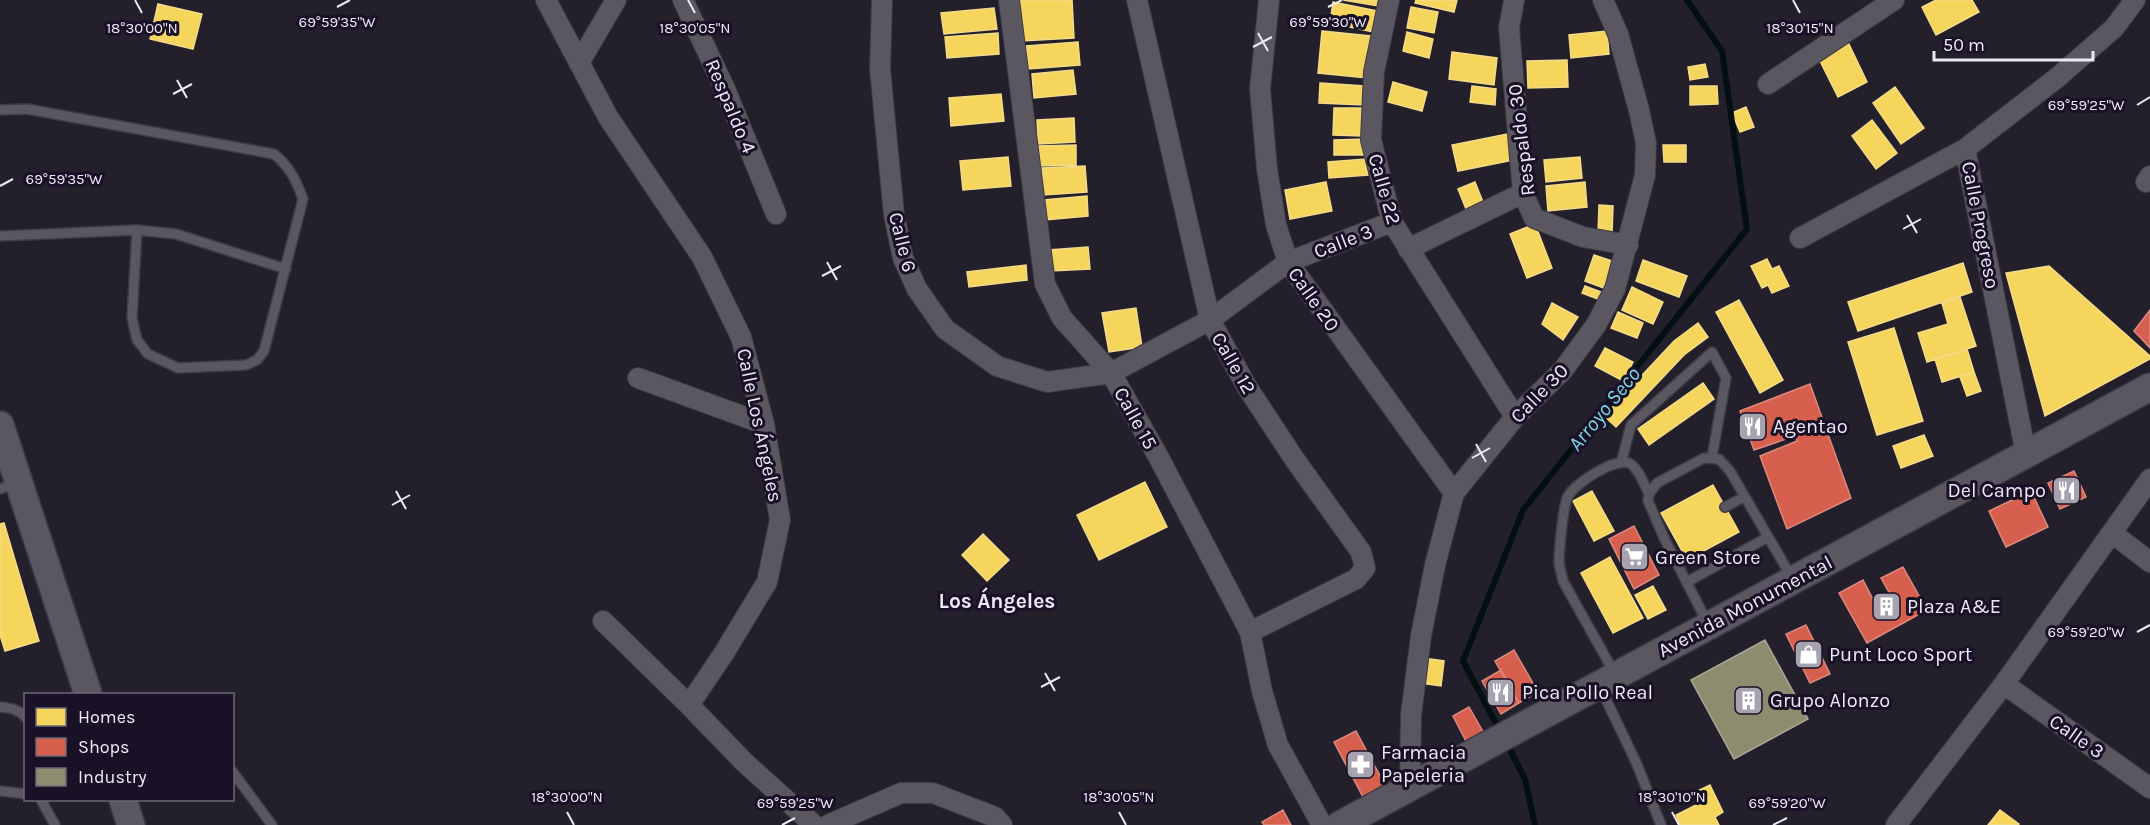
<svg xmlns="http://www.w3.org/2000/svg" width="2150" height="825" font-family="Karla,sans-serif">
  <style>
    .homes { fill: #f6d55c; stroke: #f3db8a; stroke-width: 1.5 }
    .shops { fill: #d6604d; stroke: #dd8980; stroke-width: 1.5 }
    .industry { fill: #8c8c6e; stroke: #a9a897; stroke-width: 1.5 }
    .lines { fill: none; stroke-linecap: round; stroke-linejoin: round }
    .stream { stroke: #040f12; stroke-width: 6 }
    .lane-casing { stroke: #3d3b44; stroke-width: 12 }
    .street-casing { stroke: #3d3b44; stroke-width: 22 }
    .secondary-casing { stroke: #3d3b44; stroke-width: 30 }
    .lane { stroke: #5a5761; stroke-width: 9 }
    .street { stroke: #5a5761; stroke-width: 20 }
    .secondary { stroke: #5a5761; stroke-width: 27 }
    .ticks { fill: none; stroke: #ece8f6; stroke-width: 2 }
    .labels { text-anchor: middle; stroke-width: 6; stroke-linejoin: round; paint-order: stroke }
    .street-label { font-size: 20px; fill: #ece8f6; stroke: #191226 }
    .poi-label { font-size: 20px; fill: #ece8f6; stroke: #191226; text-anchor: start }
    .water-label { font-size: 21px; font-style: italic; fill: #7ad5e5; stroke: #191226 }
    .neighbourhood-label { font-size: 21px; font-weight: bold; fill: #ece8f6; stroke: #191226 }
    .ticks-label { font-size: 15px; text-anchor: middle; fill: #ece8f6; stroke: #191226; stroke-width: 6; stroke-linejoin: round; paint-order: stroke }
  </style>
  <rect width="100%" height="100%" fill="#23202b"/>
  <path class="homes" d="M1018,0h54l2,38 -53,3z
    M1343,0h42l-1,7z
    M1416,0h41l-3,12 -39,-9z
    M1936,0h36l7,12 -43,23 -14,-28z
    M1333,2l50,10 -4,21 -49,-10z
    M158,4l44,10 -9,35 -43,-10z
    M1411,7l27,5 -4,21 -27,-5z
    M994,8l3,21 -53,5 -3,-21z
    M1322,31l49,5 -4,42 -49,-5z
    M1607,31l2,23 -38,4 -2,-23z
    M1407,32l26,7 -4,19 -26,-7z
    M998,33l1,21 -52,4 -2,-21z
    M1847,40l20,42 -29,15 -21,-42z
    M1078,42l2,23 -52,4 -2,-23z
    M1452,52l45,6 -3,27 -45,-6z
    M1567,60l1,27 -40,1 -1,-27z
    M1705,64l3,13 -18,3 -2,-13z
    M1073,70l3,24 -42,4 -2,-24z
    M1393,82l34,10 -5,19 -34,-9z
    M1320,83l45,3 -1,19 -45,-2z
    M1472,86l24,3 -1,16 -25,-3z
    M1690,86h27l1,18 -28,1z
    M1895,87l29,41 -23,16 -28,-41z
    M1001,94l3,27 -53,5 -2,-28z
    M1746,107l8,20 -14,5 -8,-19z
    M1334,108h28v28l-29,-1z
    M1074,118l1,24 -37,2 -1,-24z
    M1872,120l25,33 -21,16 -24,-33z
    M1508,134l6,26 -56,11 -6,-26z
    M1367,139l1,16h-34v-15z
    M1076,145v20l-37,1 -1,-20z
    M1663,145h23v17h-22z
    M1008,157l3,29 -48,4 -3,-29z
    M1580,157l2,21 -36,4 -2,-22z
    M1366,159l2,16 -39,3 -1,-16z
    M1085,166l2,26 -44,3 -1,-27z
    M1326,182l6,29 -42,8 -5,-29z
    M1475,182l10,25 -17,7 -10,-25z
    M1585,182l2,25 -39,4 -2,-25z
    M1087,196l1,20 -43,4 -2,-20z
    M1599,205l14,1 -1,28h-14z
    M1535,224l17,44 -25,10 -17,-44z
    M1088,247l2,22 -40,2 -2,-21z
    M1594,255l24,8 -9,27 -24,-9z
    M1767,259l5,10 7,-3 10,20 -17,7 -4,-8 -6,3 -11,-22z
    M1643,260l44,16 -8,21 -43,-16z
    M1963,263l9,29 -114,39 -10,-29z
    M1026,265l1,15 -58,7 -2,-15z
    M2049,266l101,90v3l-105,57 -39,-143z
    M1585,286l24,9 -3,7 -24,-9z
    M1632,287l31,15 -10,22 -31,-14z
    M1960,297l16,49 -49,16 -9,-29 30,-9 -6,-21z
    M1739,300l44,80 -23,13 -44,-81z
    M1552,303l26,14 -15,23 -21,-16z
    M1136,308l6,39 -33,5 -7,-39z
    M1618,312l25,11 -6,15 -26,-10z
    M1698,323l10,14 -24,18 -68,72 -12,-11 70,-75z
    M1894,328l29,93 -46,14 -29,-93z
    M1605,348l28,14 -10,19 -28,-15z
    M1967,349l7,23 -32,10 -7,-23z
    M1974,372l7,19 -14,5 -7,-19z
    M1703,383l11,16 -65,46 -11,-16z
    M1924,435l9,21 -32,12 -8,-22z
    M1145,482l22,45 -68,33 -22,-45z
    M1713,485l26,47 -52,28 -26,-47z
    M1592,491l22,40 -20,10 -21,-40z
    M4,523l35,118 -34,10 -5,-16v-111z
    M983,534l26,26 -22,21 -25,-26z
    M1610,557l33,61 -30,15 -32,-60z
    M1653,586l13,24 -18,9 -13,-24z
    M1423,658l21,3 -3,25 -21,-3z
    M1710,785l13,27 -8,5 4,8h-39l-4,-10 22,-11 -5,-11z
    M2000,810l19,14 -1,1h-30z"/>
  <path class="shops" d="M2150,310v38l-16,-17z
    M1810,384l41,114 -64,31 -27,-73 37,-15 -2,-5 -41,14 -14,-39z
    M2074,471l12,26 -26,12 -12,-26z
    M2031,491l17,36 -42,20 -17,-36z
    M1634,526l25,49 -25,14 -25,-50z
    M1903,567l24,43 -60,33 -28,-50 24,-13 12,23 15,-9 -9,-16z
    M1806,625l24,49 -20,9 -24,-49z
    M1514,650l24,42 -19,11 -24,-42z
    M1501,670l18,33 -18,11 -19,-33z
    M1469,707l17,30 -17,10 -16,-31z
    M1356,731l29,54 -22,12 -29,-55z
    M1283,810l8,15h-27l-2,-3z"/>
  <path class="industry" d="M1765,640l43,79 -74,40 -43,-79z"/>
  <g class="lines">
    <path class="stream" d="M1500,731l-37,-70 60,-151 224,-281 -25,-178 -35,-51
      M1506,742l19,37 10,46"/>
    <defs>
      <path id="lane" d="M0,110l27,-1 247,45c16,13 22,26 29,45l-39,152 -7,9 -11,5 -68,3 -30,-14 -11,-14 -5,-22 5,-88
        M0,236l137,-6 39,4 110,35
        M1621,463l10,-38 81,-73 14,26 -14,79
        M0,489l17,-7
        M1725,507l19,-10
        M1687,582l81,-45
        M1707,622l-42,-82 -17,-39 1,-7 8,-11 47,-25 15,1 11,12 62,107
        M1615,674l-52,-93c-1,-6 -3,-12 -4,-18 0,-14 4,-53 8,-65 6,-14 47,-40 62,-35 9,4 16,23 20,31
        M1600,687l36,75 25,63
        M0,707c10,1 19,2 26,11
        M232,771l40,54
        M0,791l26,3
        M41,800l14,25"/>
      <path id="street" d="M546,0l62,117 94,140 39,80 23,87 16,96 -13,62 -43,71 -35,52 55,57 70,63
        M683,0l42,89 51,125
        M882,0l-2,69 14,146 9,43 14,31 28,40 52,37 50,16 64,-9 99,-53 78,-58 104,-40
        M1009,0l36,284 17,34 49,55 47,83 92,176 12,59 16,54 44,80
        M1137,0l73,320 37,67 48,73 66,92 4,16 -9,11 -106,53
        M1269,0l-9,89 7,80 9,56 12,37 166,231
        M1389,0l-15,72 -3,68 21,82 123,195
        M1514,0l-5,28 14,165 11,25 49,19 45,8
        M579,63l37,-63
        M1768,84l126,-84
        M1965,149l61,305
        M2146,182l4,-6
        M1800,238l165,-89 93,-72 56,-49 21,-28
        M1408,249l115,-56
        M638,378l126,46
        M2112,533l38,29
        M603,621l86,84
        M2004,684l146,104
        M1410,787l1,-72 10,-79 14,-71 19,-72 61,-76 48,-47 33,-45 19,-36 30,-114 1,-32 -7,-33 -21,-76 -15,-34
        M828,825l73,-32h32l62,24 7,8
        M1896,825l108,-141 146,-205"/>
      <path id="secondary" d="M0,425l88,269
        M123,800l8,25
        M1340,825l810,-438"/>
    </defs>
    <use href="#lane" class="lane-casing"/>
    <use href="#street" class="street-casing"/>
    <use href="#secondary" class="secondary-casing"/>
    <use href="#lane" class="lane"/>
    <use href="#street" class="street"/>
    <use href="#secondary" class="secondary"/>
  </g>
  <path class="ticks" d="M135,0l7,13M688,0l7,13M1793,0l7,13M337,7l13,-7M1328,7l14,-7M1258,33l10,18M1253,47l19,-10M177,80l10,18M173,94l19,-10M2137,105l13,-8M0,186l13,-7M1907,215l10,18M1903,229l18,-10M827,262l10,18M822,276l19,-10M1476,444l10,18M1472,458l18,-10M396,491l10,18M392,505l18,-10M2137,632l13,-7M1045,673l10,18M1041,687l19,-10M567,812l7,13M1119,812l7,13M1672,812l7,13M782,825l13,-7M1773,825l14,-7"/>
  <defs>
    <symbol id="restaurant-square" viewBox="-11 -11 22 22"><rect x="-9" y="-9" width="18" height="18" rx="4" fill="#a6a2af" stroke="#191226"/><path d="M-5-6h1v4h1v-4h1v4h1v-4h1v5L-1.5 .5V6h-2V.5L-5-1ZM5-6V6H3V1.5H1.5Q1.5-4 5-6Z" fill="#fff"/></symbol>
    <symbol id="supermarket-square" viewBox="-11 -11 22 22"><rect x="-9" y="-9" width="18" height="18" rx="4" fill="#a6a2af" stroke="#191226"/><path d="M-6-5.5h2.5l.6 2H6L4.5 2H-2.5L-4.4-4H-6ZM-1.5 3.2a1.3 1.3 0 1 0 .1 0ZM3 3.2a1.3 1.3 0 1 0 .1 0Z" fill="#fff"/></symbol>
    <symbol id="building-square" viewBox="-11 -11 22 22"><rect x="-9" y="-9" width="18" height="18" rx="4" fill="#a6a2af" stroke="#191226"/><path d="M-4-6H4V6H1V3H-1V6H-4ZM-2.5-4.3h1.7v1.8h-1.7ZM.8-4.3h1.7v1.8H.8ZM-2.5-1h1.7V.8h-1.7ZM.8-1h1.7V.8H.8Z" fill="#fff"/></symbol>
    <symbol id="shop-square" viewBox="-11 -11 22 22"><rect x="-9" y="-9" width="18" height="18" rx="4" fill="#a6a2af" stroke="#191226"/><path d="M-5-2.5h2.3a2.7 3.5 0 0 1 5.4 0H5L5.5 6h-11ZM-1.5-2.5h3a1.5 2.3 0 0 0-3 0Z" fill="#fff"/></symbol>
    <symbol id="pharmacy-square" viewBox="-11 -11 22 22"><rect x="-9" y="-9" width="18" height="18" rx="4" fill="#a6a2af" stroke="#191226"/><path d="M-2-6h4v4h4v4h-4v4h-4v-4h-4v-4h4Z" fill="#fff"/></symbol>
  </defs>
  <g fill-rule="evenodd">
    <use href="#restaurant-square" x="1736" y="410" width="33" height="33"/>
    <use href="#restaurant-square" x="2050" y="474" width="33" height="33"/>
    <use href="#supermarket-square" x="1618" y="540" width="33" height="33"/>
    <use href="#building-square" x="1870" y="590" width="33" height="33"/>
    <use href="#shop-square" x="1792" y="638" width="33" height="33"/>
    <use href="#restaurant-square" x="1484" y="676" width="33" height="33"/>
    <use href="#building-square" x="1732" y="684" width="33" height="33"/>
    <use href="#pharmacy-square" x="1344" y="748" width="33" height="33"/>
  </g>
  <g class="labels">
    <g class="street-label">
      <text transform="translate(731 106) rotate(67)" y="7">Respaldo 4</text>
      <text transform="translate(1521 140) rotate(-97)" y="7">Respaldo 30</text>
      <text transform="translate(1385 189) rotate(74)" y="7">Calle 22</text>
      <text transform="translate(1981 225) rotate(79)" y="7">Calle Progreso</text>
      <text transform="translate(1343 241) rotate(-21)" y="7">Calle 3</text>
      <text transform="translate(903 242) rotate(76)" y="7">Calle 6</text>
      <text transform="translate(1314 299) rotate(55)" y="7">Calle 20</text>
      <text transform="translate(1234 363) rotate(60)" y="7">Calle 12</text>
      <text transform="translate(1539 393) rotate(-46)" y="7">Calle 30</text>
      <text transform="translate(1136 418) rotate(61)" y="7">Calle 15</text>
      <text transform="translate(760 425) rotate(78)" y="7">Calle Los Ángeles</text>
      <text transform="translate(1745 606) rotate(-28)" y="7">Avenida Monumental</text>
      <text transform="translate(2077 736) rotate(35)" y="7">Calle 3</text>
    </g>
    <g class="poi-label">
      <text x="1773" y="433">Agentao</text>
      <text x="2046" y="497" text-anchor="end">Del Campo</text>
      <text x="1655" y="564">Green Store</text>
      <text x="1907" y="613">Plaza A&amp;E</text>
      <text x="1829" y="661">Punt Loco Sport</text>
      <text x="1522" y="699">Pica Pollo Real</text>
      <text x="1770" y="707">Grupo Alonzo</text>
      <text x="1381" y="759">Farmacia<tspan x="1381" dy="23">Papeleria</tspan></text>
    </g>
    <g class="water-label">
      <text transform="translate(1604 409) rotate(-51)" y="7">Arroyo Seco</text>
    </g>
    <g class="neighbourhood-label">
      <text x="997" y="608">Los Ángeles</text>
    </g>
  </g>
  <g class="ticks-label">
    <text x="337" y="27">69°59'35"W</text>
    <text x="1328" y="27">69°59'30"W</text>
    <text x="142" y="33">18°30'00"N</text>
    <text x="695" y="33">18°30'05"N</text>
    <text x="1800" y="33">18°30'15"N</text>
    <text x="2086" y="110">69°59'25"W</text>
    <text x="64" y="184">69°59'35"W</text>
    <text x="2086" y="637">69°59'20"W</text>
    <text x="567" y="802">18°30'00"N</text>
    <text x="1119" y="802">18°30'05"N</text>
    <text x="1672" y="802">18°30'10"N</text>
    <text x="795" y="808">69°59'25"W</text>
    <text x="1787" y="808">69°59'20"W</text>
  </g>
  <rect x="24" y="693" width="210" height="108" fill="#191226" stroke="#6d6879" stroke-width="1.5"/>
  <rect x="36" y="708" width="30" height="18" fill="#f6d55c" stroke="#6d6879" stroke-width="1.5"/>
  <text x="78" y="723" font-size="18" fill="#ece8f6">Homes</text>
  <rect x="36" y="738" width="30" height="18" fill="#d6604d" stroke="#6d6879" stroke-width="1.5"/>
  <text x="78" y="753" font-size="18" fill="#ece8f6">Shops</text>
  <rect x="36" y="768" width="30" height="18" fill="#8c8c6e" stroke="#6d6879" stroke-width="1.5"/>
  <text x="78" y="783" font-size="18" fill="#ece8f6">Industry</text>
  <path d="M1934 51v9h159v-9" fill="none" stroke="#ece8f6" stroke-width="3"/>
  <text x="1943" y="51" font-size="18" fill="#ece8f6" stroke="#191226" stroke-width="4.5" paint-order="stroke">50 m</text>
</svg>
